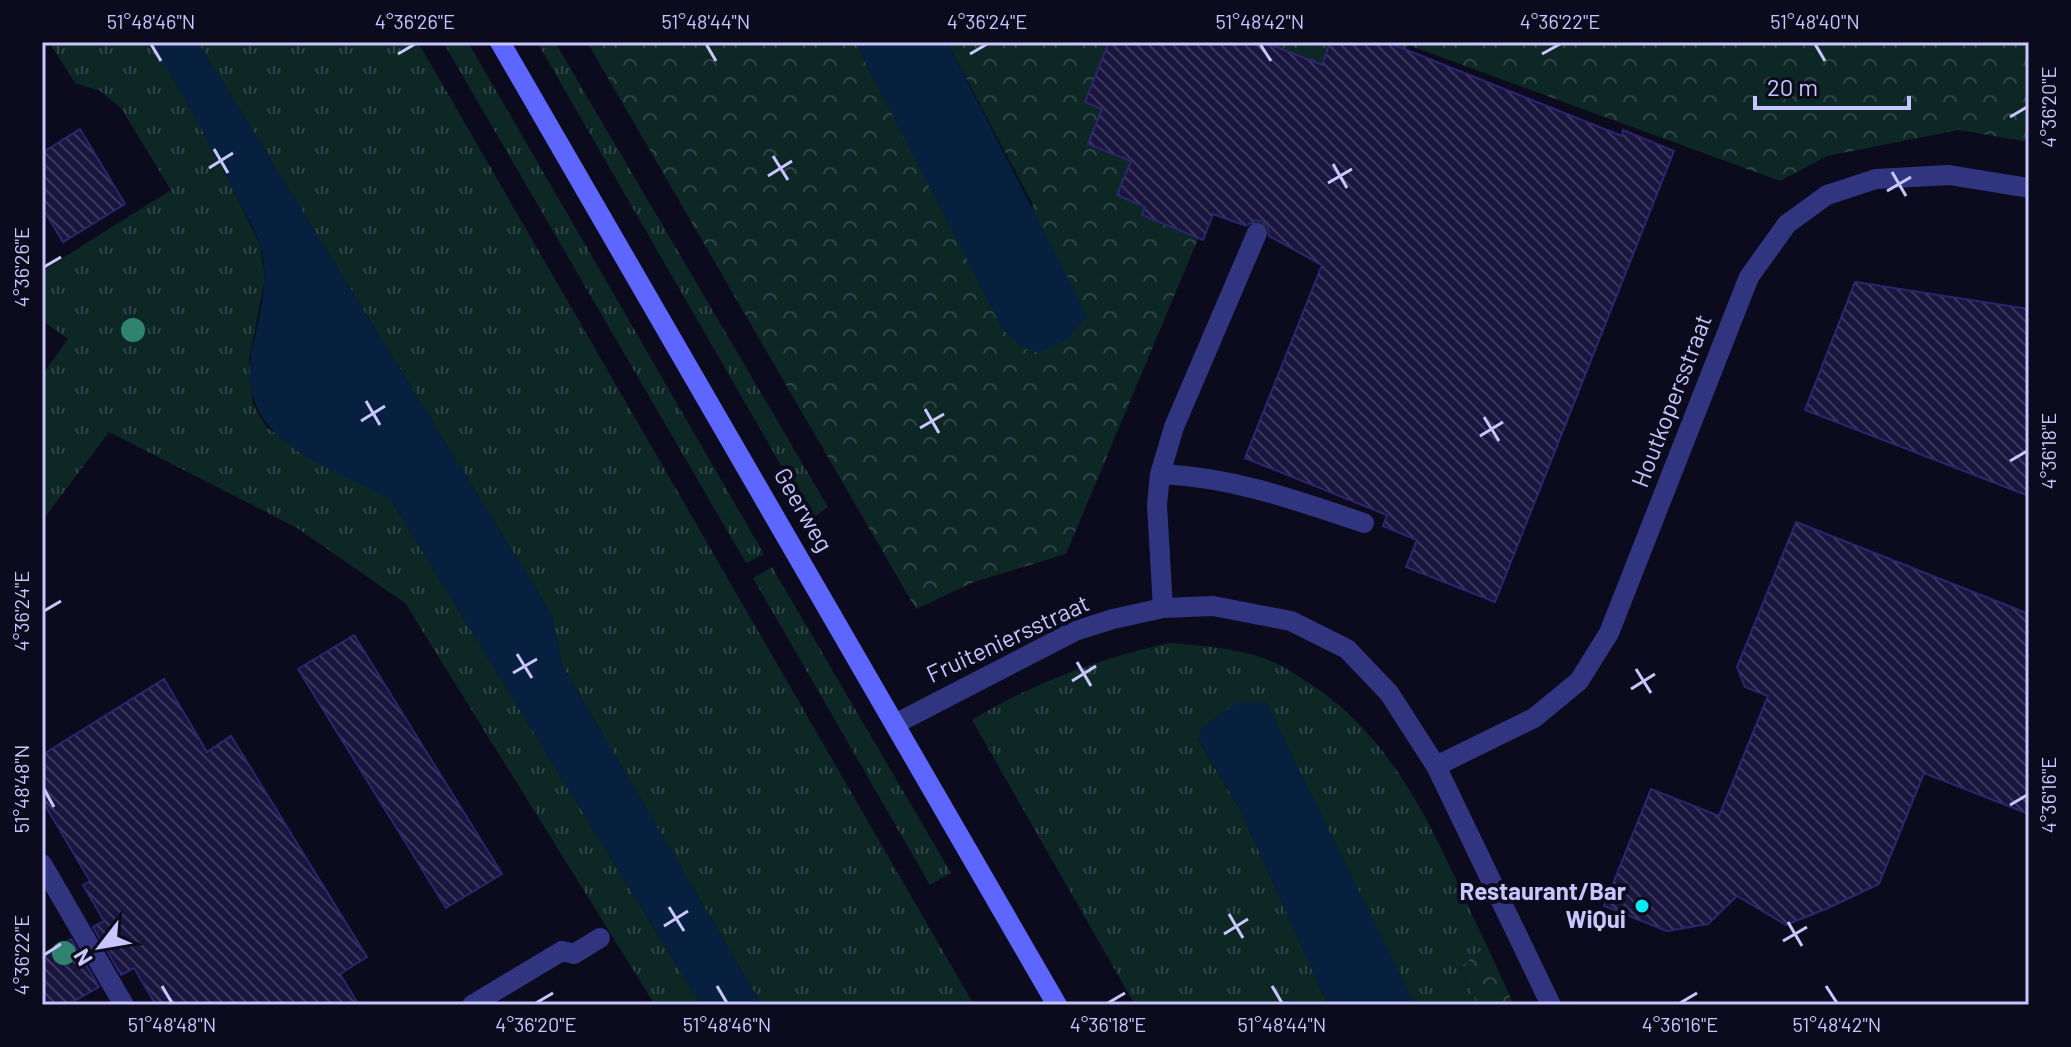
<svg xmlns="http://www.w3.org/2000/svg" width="2071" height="1047" font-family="Barlow,sans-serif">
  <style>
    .grass { fill: url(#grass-tufts) }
    .forest { fill: url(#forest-crowns) }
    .water { fill: #07203f }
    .building { fill: url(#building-back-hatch); stroke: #2d256d; stroke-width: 2 }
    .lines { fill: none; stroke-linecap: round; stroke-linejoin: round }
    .service { stroke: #313580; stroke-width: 20 }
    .pedestrian { stroke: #313580; stroke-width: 20 }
    .minor { stroke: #313580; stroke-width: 20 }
    .secondary { stroke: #5d67ff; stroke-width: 20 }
    .tree { fill: #2f836f }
    .ticks { fill: none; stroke: #c8c6ff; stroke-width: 3 }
    .poi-dot { fill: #00eef1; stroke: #0c0a1d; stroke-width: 3 }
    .labels { text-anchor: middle; stroke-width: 8; stroke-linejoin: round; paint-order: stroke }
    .street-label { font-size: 24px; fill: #c8c6ff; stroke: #0c0a1d }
    .poi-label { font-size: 24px; font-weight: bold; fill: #c8c6ff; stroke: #0c0a1d; text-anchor: end }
    .neatline { fill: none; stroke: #c8c6ff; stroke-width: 3 }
    .ticks-label { font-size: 20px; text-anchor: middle; fill: #c8c6ff }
  </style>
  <defs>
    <pattern id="grass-tufts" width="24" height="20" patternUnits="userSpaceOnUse" patternTransform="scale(2)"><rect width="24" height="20" fill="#0d2724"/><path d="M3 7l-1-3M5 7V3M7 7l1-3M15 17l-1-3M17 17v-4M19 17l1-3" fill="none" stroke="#2f4545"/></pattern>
    <pattern id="forest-crowns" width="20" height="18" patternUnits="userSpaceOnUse" patternTransform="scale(2)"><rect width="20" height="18" fill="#0d2724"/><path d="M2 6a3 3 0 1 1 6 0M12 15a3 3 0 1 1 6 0" fill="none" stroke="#2f4545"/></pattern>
    <pattern id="building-back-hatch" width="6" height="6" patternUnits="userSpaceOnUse" patternTransform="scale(2)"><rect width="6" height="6" fill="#1a153f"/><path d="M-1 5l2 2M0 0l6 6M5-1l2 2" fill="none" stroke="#3a365c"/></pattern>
  </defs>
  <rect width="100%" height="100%" fill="#0c0a1d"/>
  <path class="grass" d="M49,42h124l14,56 73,146 5,34 -16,82 4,44 14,24 124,72 310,505h-46l-250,-402 -108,-75 -188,-96 -67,89v-146l26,-36 -26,-19v-49l129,-81 -50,-82 -21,-17 -25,-8z
    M198,42h220l556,963h-212l-200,-340 -10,-50z
    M443,42h25l296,512 -18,9z
    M537,42h18l273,465 -16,12z
    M772,567l179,306 -21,12 -177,-307z
    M1169,643c34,3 71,5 102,18 11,4 22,12 32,18 99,61 136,167 184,267l-28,22 19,37h-63l-150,-303h-26l-41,38 43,71 87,194h-193l-163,-285c63,-38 126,-61 197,-77z"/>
  <path class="forest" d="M587,42h268l148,287 30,-124 -86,-163h1064l18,3v97l-71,-12 -131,26 -47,25 -372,-136 -19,47 -119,140 -59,-24 -145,346 -92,28 -58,27z
    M1487,946l27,59h-36l-19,-37z"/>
  <path class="water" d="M150,42h48l354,573 10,50 200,340h-61l-310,-505c-71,-39 -162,-59 -137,-160 7,-32 16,-64 6,-96 -6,-18 -19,-37 -27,-54 -26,-52 -52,-100 -83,-148z
    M855,42h92l140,273 -19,24 -29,14 -16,-5 -20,-18z
    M1239,702h27l149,303h-87l-87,-194 -43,-72 4,-12z"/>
  <path class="building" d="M1109,42h155l58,23 8,-23h57l235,94 1,-6 51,21 -179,451 -89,-35 11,-27 -34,-14 4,-11 -142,-57 77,-193 -53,-29 -1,-10 -7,-5 -6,-1 -9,6 -33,-12 -10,26 -61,-25 3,-8 -28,-12 14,-34 -43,-17 14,-35 -17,-7z
    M80,129l45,75 -62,38 -21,-35v-54z
    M1855,282l174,27v187l-224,-86z
    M1796,522l233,92v200l-105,-41 -45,111 -51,24 -42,17 -49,-29 -29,28 -41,7 -63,-25 47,-117 68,27 49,-120 -23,-9 -8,-20z
    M354,635l148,239 -56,34 -148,-239z
    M164,679l43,73 24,-16 136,221 -27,17 19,31h-203l-22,-37 -13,7 -28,-48 11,-6 -21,-36 7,-4 -48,-81v-45z
    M71,939l28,48 -32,18h-25v-50z"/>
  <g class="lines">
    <path class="service" d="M1160,474c72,3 136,26 204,49
      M1163,608l-6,-103 3,-31 14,-47 83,-194"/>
    <path class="pedestrian" d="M562,951l12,3 26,-16"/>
    <path class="minor" d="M897,723l178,-92 38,-12 50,-11 50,-2 78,15 56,28 42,44 47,73 115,239
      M1436,766l98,-48 45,-37 30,-48 140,-356 38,-53 40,-29 49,-16 73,-4 80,13
      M42,864l82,141
      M472,1005l90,-54"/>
    <path class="secondary" d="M500,42l557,963"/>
  </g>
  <g class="tree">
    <circle cx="133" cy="330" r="12"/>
    <circle cx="64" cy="953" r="12"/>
  </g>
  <path class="ticks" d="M151,44l10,17M706,44l10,17M1260,44l11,17M1815,44l10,17M398,54l17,-10M970,54l17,-10M1542,54l18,-10M2010,117l17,-10M214,149l14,24M773,156l15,24M1333,164l14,24M209,168l24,-15M1892,172l14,24M768,176l24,-15M1328,183l24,-14M1887,191l24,-14M44,267l17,-10M366,401l14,24M925,409l14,24M1484,417l15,24M361,421l24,-15M920,428l24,-14M1480,436l23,-14M2010,461l17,-10M44,611l17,-10M517,654l15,24M1077,662l14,24M1636,669l15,24M513,673l24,-14M1072,681l24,-15M1631,689l24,-15M44,789l10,18M2010,805l17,-10M669,907l15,24M1229,914l14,24M1788,922l14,24M664,926l24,-15M1224,934l24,-15M1783,941l24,-14M44,955l17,-11M162,986l10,17M717,986l10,17M1272,986l10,17M1826,986l11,17M536,1003l17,-10M1108,1003l17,-10M1680,1003l17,-10"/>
  <circle class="poi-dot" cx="1642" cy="906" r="8"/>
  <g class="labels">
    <g class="street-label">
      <text transform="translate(1672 401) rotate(-69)" y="8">Houtkopersstraat</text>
      <text transform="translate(803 510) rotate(60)" y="8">Geerweg</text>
      <text transform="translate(1008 639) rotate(-25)" y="8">Fruiteniersstraat</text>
    </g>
    <g class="poi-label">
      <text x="1626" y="900">Restaurant/Bar<tspan x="1626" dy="28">WiQui</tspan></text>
    </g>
  </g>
  <rect width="2071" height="1047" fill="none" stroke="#0c0a1d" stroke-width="88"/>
  <g transform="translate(100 947) rotate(239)" stroke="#0c0a1d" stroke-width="6" paint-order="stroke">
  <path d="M0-6L14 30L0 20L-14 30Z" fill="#c8c6ff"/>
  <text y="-12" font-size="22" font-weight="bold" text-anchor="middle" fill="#c8c6ff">N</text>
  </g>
  <path d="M1755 96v12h154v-12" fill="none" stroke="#c8c6ff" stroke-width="4"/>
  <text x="1767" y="96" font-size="24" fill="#c8c6ff" stroke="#0c0a1d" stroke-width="6" paint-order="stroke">20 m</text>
  <rect x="44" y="44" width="1983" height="959" class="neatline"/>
  <g class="ticks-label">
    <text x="151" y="29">51°48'46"N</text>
    <text x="415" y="29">4°36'26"E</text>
    <text x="706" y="29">51°48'44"N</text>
    <text x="987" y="29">4°36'24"E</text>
    <text x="1260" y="29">51°48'42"N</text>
    <text x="1560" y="29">4°36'22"E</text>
    <text x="1815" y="29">51°48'40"N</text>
    <text transform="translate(2049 107) rotate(-90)" y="7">4°36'20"E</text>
    <text transform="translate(22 267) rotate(-90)" y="7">4°36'26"E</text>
    <text transform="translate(2049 451) rotate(-90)" y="7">4°36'18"E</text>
    <text transform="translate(22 611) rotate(-90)" y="7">4°36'24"E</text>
    <text transform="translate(22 789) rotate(-90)" y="7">51°48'48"N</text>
    <text transform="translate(2049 795) rotate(-90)" y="7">4°36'16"E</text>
    <text transform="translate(22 955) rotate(-90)" y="7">4°36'22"E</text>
    <text x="172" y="1032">51°48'48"N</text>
    <text x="536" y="1032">4°36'20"E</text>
    <text x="727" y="1032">51°48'46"N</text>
    <text x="1108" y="1032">4°36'18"E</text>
    <text x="1282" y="1032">51°48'44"N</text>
    <text x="1680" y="1032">4°36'16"E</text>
    <text x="1837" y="1032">51°48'42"N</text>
  </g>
</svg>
